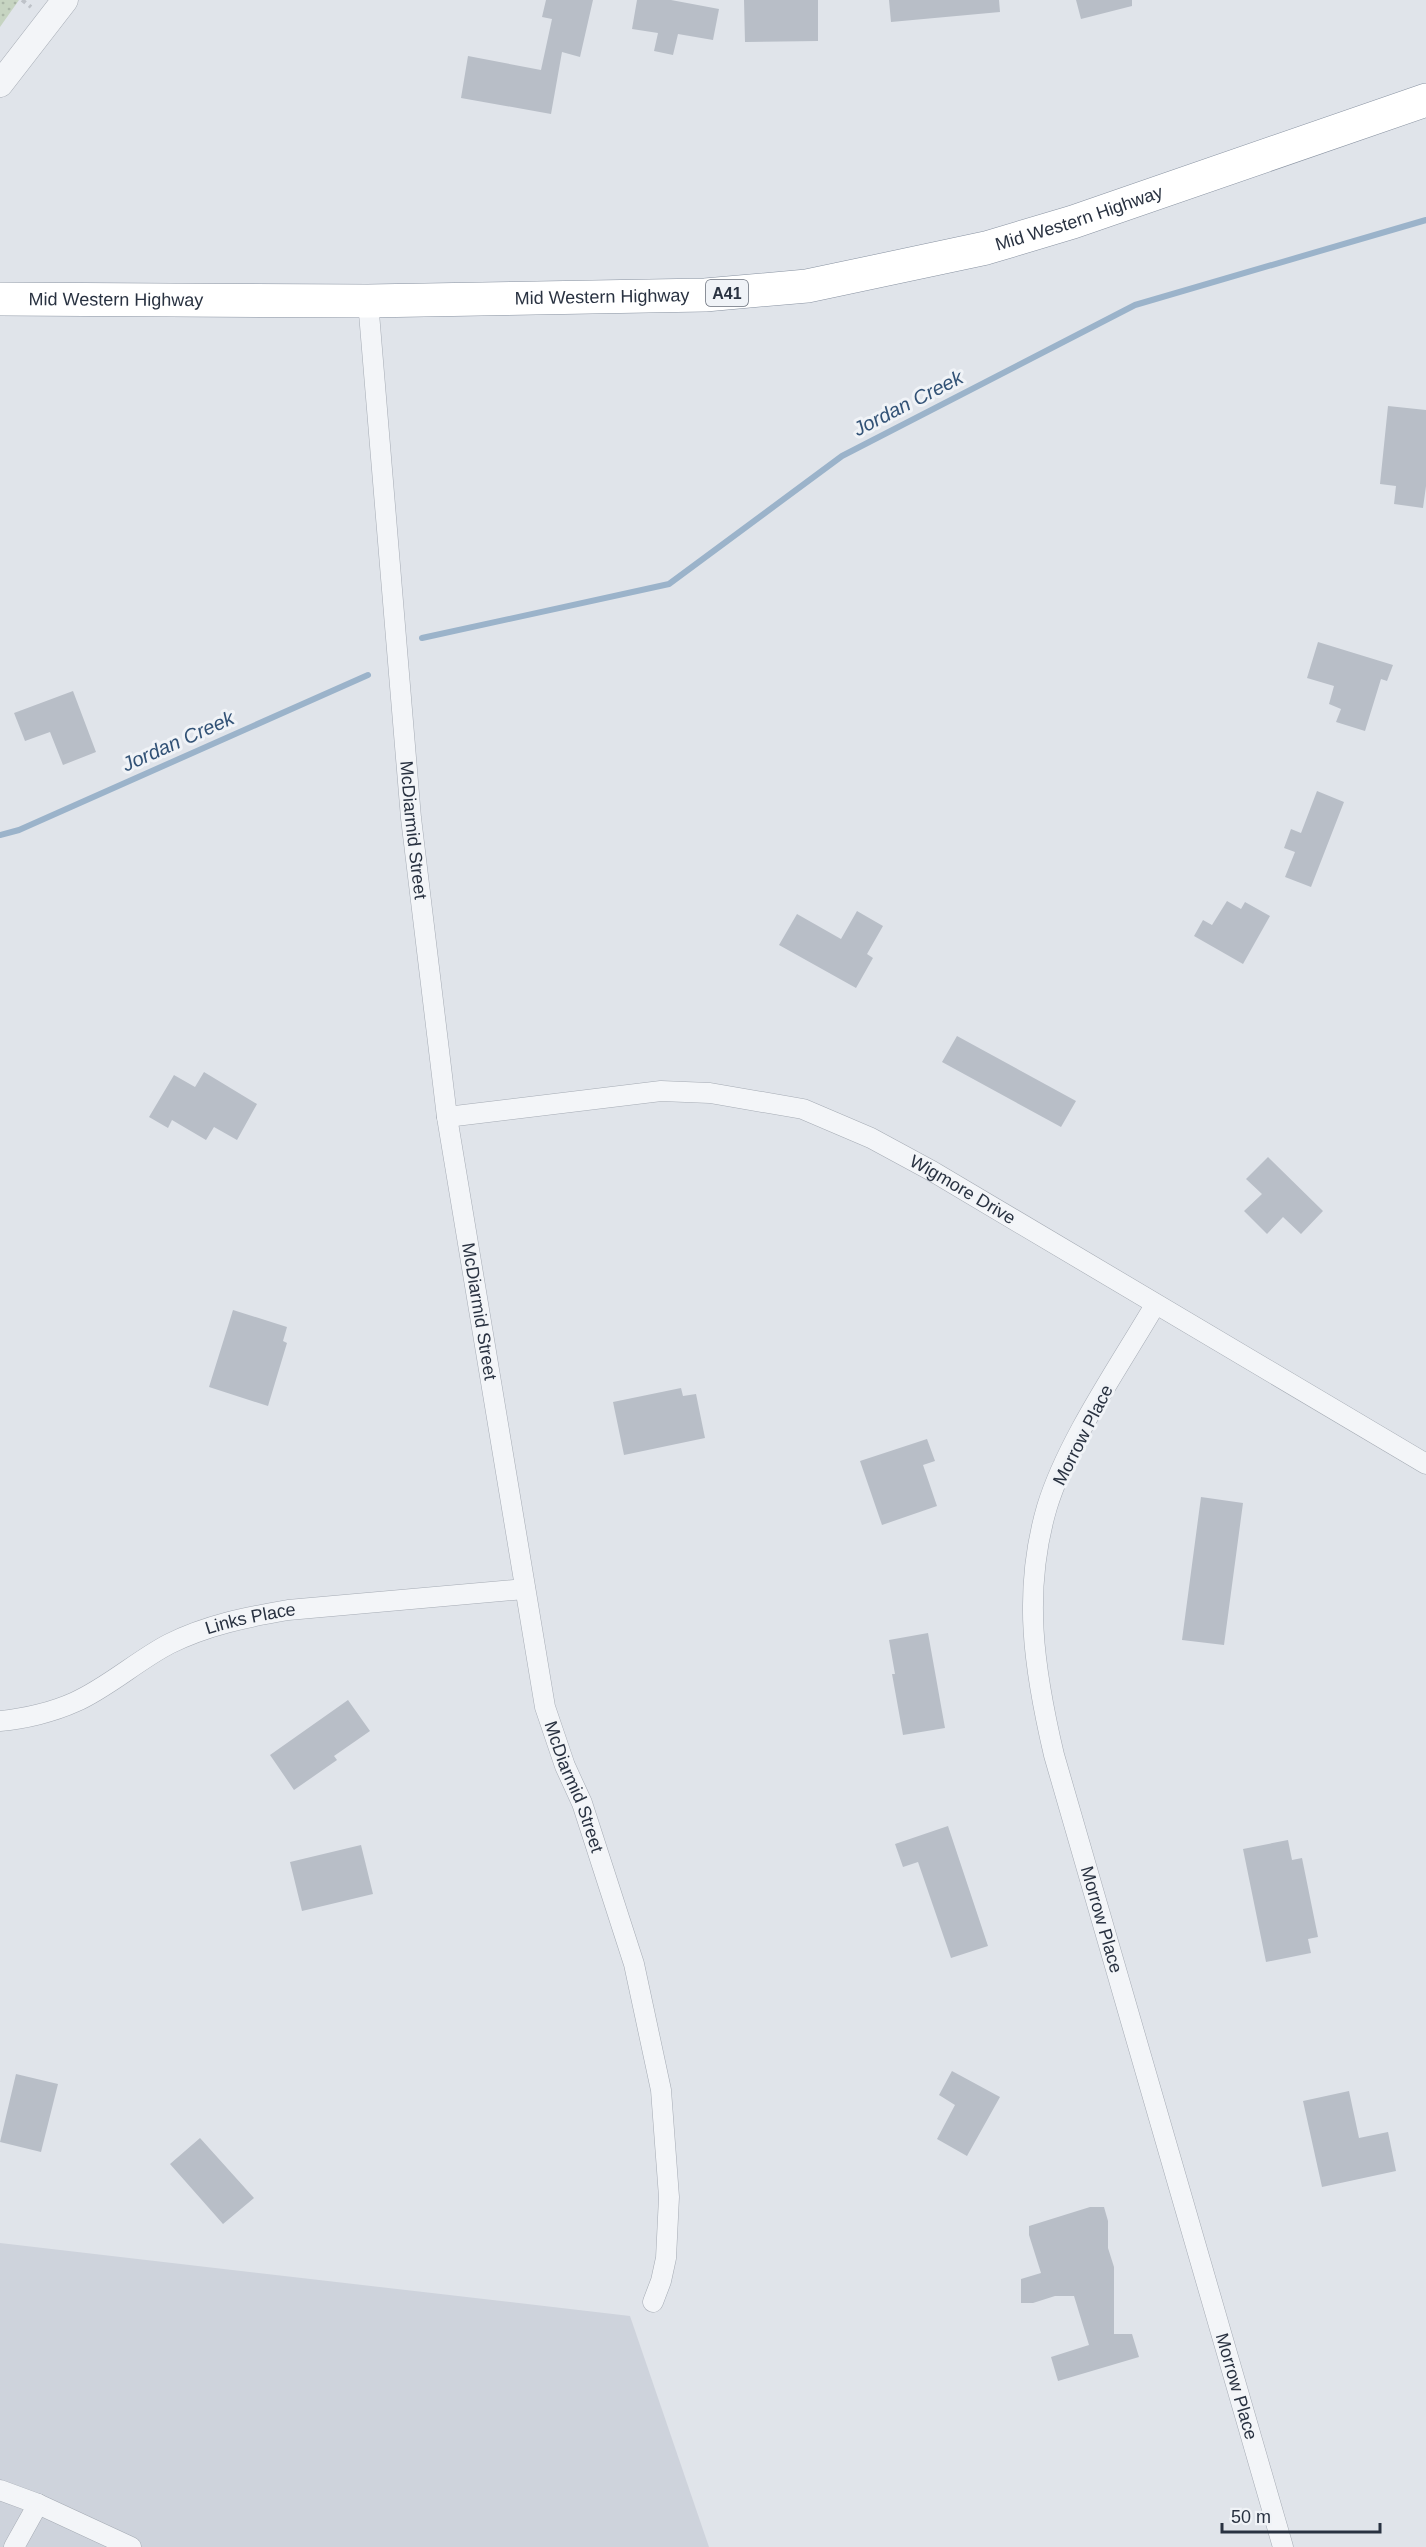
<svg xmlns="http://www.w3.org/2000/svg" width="1426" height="2547" font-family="Helvetica,sans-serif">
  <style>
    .built { fill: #ced3dc }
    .grass { fill: url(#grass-dots) }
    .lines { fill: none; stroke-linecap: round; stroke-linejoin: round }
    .stream { stroke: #9bb3ca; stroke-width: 6 }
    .building { fill: #b8bec7 }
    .minor-casing { stroke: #a5abb4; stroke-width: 21 }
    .tertiary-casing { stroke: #a5abb4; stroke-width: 27 }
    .trunk-casing { stroke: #8892a1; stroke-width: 34 }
    .path { stroke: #bec2c8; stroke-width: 4; stroke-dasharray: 4.5 4.5; stroke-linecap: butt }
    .minor { stroke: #f3f5f8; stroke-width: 20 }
    .tertiary { stroke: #f3f5f8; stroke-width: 26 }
    .trunk { stroke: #fff; stroke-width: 33 }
    .labels { text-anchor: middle; stroke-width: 6; stroke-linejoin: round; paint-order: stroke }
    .shield { fill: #f0f3f7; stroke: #656c78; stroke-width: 1.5 }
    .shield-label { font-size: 16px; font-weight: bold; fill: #293241 }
    .street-label { font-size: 18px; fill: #293241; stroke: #f0f3f7 }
    .water-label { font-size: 20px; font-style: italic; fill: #325276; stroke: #f0f3f7 }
  </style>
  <defs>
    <pattern id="grass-dots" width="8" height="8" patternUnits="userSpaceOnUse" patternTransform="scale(1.5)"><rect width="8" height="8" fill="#c6d4c1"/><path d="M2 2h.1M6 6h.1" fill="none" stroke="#aab6a7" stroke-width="1.8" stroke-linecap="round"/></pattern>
  </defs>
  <rect width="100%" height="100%" fill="#e0e4ea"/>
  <path class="built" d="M0,2243l630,73 79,231h-709z"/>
  <path class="grass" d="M0,0h19l-19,27z"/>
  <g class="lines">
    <path class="stream" d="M422,638l247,-54 173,-128 293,-151 291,-85
      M0,835l19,-5 349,-155"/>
  </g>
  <path class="building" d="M546,0h47l-13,57 -18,-5 -11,62 -90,-16 7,-42 73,14 11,-51 -10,-2z
    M637,0h34l48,9 -6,31 -35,-6 -5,21 -19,-4 4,-18 -26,-4z
    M744,0h74v41l-73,1z
    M889,0h110l1,12 -109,10z
    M1076,0h56v6l-51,13z
    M1388,406l38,4v76l-3,22 -29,-4 2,-18 -16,-2z
    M1318,642l75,23 -6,16 -6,-2 -16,52 -29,-9 5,-13 -12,-5 5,-18 -27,-8z
    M73,691l23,61 -33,13 -13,-33 -25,9 -11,-28z
    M1317,791l27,11 -33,85 -26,-10 10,-25 -11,-4 7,-19 10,4z
    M1227,901l14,8 4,-7 25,14 -27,48 -49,-28 9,-16 9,5z
    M857,911l26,15 -16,28 6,4 -17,30 -77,-43 18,-31 44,25z
    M957,1036l119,65 -15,26 -119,-65z
    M204,1072l53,32 -20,36 -23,-13 -8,13 -34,-20 -4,8 -19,-11 25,-42 21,12z
    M1268,1157l55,54 -22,23 -18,-17 -16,17 -23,-23 18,-17 -16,-15z
    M233,1310l54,17 -4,14 4,2 -19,63 -59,-19z
    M681,1388l2,8 13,-2 9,44 -81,17 -11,-53z
    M927,1439l8,22 -12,4 14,41 -55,19 -22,-64z
    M1201,1497l42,6 -19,142 -42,-5z
    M928,1633l17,95 -42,7 -11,-61h3l-6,-34z
    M348,1700l22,31 -36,25 3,4 -43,30 -24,-35z
    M948,1826l40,120 -37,12 -33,-96 -15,5 -8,-23z
    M1288,1840l4,20 10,-2 16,79 -10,2 3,14 -45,9 -23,-113z
    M361,1845l12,49 -71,17 -12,-49z
    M952,2071l48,26 -33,59 -30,-17 18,-34 -16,-10z
    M16,2074l42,10 -17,68 -41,-10z
    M1349,2091l10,47 29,-6 8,39 -74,16 -19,-86z
    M200,2138l54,60 -31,26 -53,-60z
    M1090,2207h14l4,14v27l6,19v67h18l7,23 -81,24 -7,-24 38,-12 -15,-49h-19l-22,7h-12v-24l20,-6 -12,-38v-9z"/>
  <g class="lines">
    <defs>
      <g id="minor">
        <path id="s1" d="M368,301l43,517 36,299 98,590 20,59 17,37 52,161 27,126 8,107 -3,61 -5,23 -8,21"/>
        <path id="s2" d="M447,1117l214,-26 49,2 93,16 68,29 61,33 494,293"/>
        <path id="s3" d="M1155,1305c-35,60 -88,136 -108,202 -25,85 -13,163 7,248l229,792"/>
        <path id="s4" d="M0,1721c24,-2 53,-9 75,-19 32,-14 63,-42 94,-58 38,-19 78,-27 119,-34l237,-21"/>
        <path d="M0,2490l38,14 93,43"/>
        <path d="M14,2547l24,-43"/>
      </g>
      <path id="tertiary" d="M0,84l65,-84"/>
      <g id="trunk">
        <path id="s5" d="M0,299l368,2 337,-6 102,-9 179,-38 87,-26 353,-122"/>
      </g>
    </defs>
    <use href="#minor" class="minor-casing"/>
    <use href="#tertiary" class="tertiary-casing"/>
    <use href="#trunk" class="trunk-casing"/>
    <path class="path" d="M22,0l9,7"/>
    <use href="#minor" class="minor"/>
    <use href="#tertiary" class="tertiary"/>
    <use href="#trunk" class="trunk"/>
  </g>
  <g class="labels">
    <rect class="shield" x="706" y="280" width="42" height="26" rx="4.5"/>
    <g class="shield-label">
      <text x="727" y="299">A41</text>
    </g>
    <g class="street-label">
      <text dy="6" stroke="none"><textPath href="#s5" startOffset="1088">Mid Western Highway</textPath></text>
      <text dy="6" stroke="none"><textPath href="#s5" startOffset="602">Mid Western Highway</textPath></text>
      <text dy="6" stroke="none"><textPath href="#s5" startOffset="116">Mid Western Highway</textPath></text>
      <text dy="6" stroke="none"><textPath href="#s1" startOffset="531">McDiarmid Street</textPath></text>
      <text dy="6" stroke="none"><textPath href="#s2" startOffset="538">Wigmore Drive</textPath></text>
      <text dy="6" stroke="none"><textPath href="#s1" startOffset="1017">McDiarmid Street</textPath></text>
      <text transform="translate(1083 1435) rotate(-63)" y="6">Morrow Place</text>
      <text dy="6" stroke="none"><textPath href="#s4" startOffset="274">Links Place</textPath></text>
      <text dy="6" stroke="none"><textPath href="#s1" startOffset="1503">McDiarmid Street</textPath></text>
      <text dy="6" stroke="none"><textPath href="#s3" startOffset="652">Morrow Place</textPath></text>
      <text dy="6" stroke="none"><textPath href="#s3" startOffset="1138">Morrow Place</textPath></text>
    </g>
    <g class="water-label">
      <text transform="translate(908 403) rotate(-27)" y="7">Jordan Creek</text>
      <text transform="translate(178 741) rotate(-24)" y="7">Jordan Creek</text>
    </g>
  </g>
  <path d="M1222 2523v9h158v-9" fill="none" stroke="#293241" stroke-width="3"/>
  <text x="1231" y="2523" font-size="18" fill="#293241" stroke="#f0f3f7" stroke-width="4.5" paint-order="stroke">50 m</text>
</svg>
